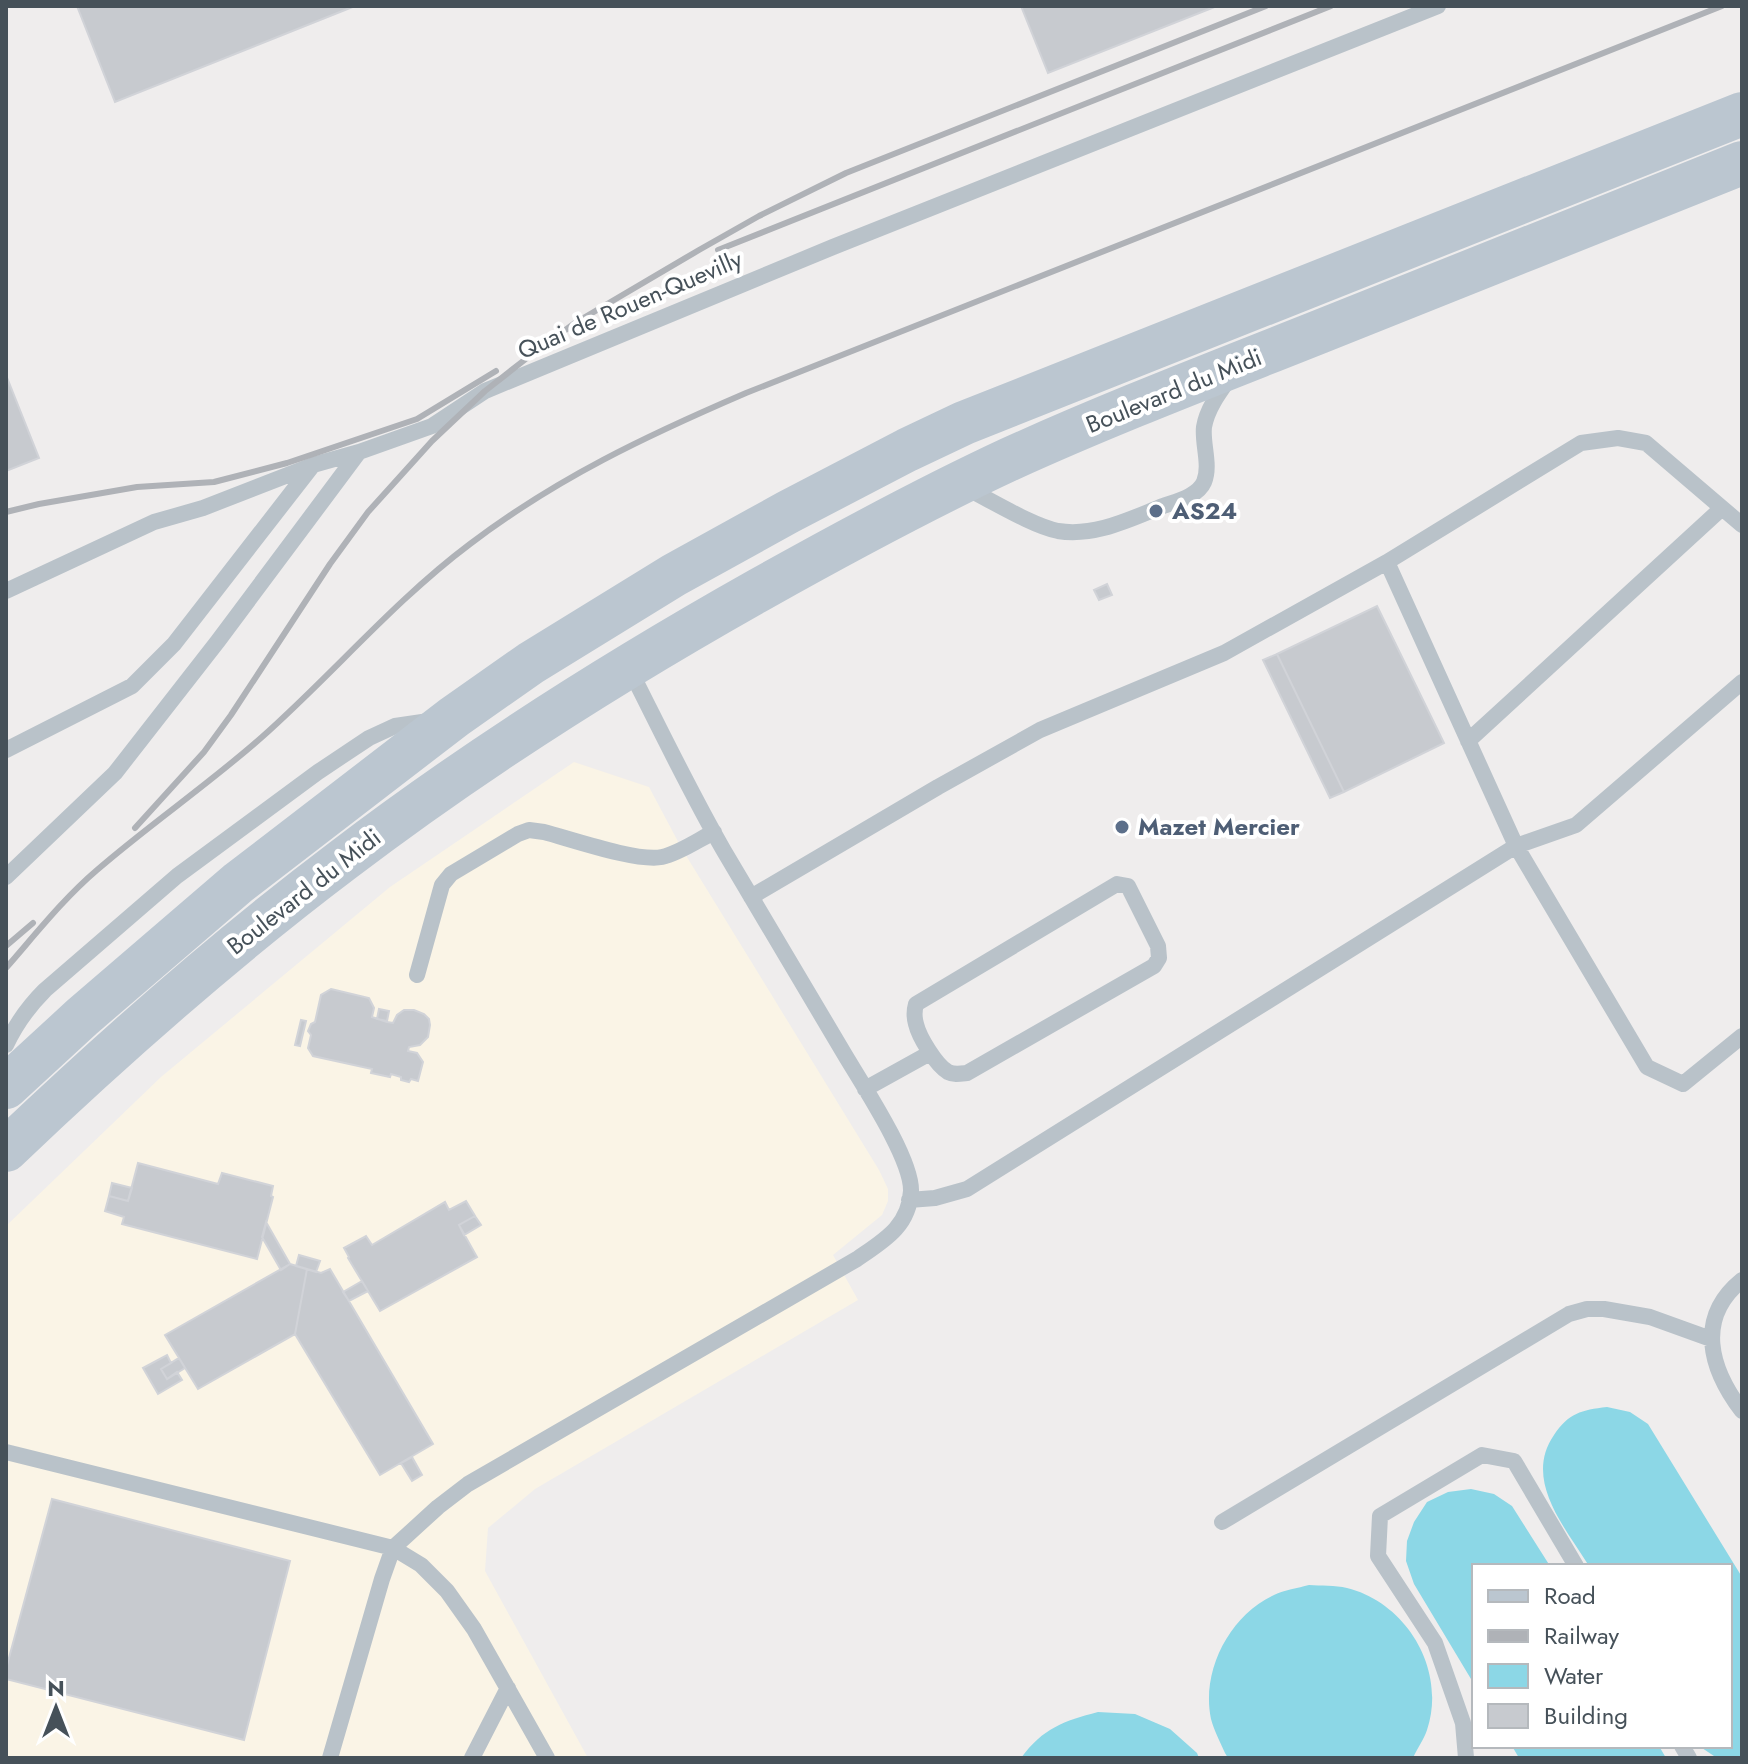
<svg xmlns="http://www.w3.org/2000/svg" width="1748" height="1764" font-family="Jost,sans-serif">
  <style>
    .commercial { fill: #faf4e6 }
    .water { fill: #8cd7e6 }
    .building { fill: #c7cacf; stroke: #d1d3d8; stroke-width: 2 }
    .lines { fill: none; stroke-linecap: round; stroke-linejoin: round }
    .service { stroke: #b9c2c9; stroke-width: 16 }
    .secondary { stroke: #bbc6d0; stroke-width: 44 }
    .rail { stroke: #afb2b7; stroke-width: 6 }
    .service-dot { fill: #5c6f8a; stroke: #fff; stroke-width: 3 }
    .labels { text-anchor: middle; stroke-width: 8; stroke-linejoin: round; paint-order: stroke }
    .street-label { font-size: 24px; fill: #465159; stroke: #fff }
    .service-label { font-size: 24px; font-weight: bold; fill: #4e5e75; stroke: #fff; text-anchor: start }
  </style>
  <rect width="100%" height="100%" fill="#efeded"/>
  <path class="commercial" d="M574,762l75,25 33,62 197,321 9,19v12l-6,14 -49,40 25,45 -323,189 -47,39 -3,43 103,187h-582v-532l155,-149 229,-190z"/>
  <path class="water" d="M1607,1407l23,5 18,12 94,153v181h-25l-18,-12h31v-180h-141c-24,-39 -66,-86 -35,-131 15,-22 27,-25 53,-28z
    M1471,1489l23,5 18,12 38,60h-76v118l-60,-100 -8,-23 1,-20 7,-19 13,-20 21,-10z
    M1309,1585c12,1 26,0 38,3 60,15 100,82 80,142 -3,9 -10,19 -14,28h-185l-3,-5c-5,-11 -11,-23 -14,-34 -10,-48 18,-103 63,-124 10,-5 24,-7 35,-10z
    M1098,1712l37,2 35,15 27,24 2,5h-178c22,-30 43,-37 77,-46z
    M1512,1746h147l7,12h-147z"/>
  <path class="building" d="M77,6h278l-240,96z
    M1021,6h196l-169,67z
    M6,375l33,83 -33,13z
    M1107,584l5,11 -13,5 -5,-10z
    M1377,606l67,137 -100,49 -67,-138z
    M1277,654l67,138 -14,6 -67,-138z
    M331,989l38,9 5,10 -2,9 15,5 6,1 4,-8 7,-5h10l10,4 5,5 1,6 -2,12 -8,8 -11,2 -1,4 9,2 6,9 -5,19 -7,-2 -2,3 -8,-2v-3l-10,-3 -1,3 -19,-4 1,-4 -59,-13 -5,-8 3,-13 -3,-4 3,-7 4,-2 6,-27z
    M379,1009l10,2 -2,10 -10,-2z
    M301,1020l5,1 -6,25 -5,-1z
    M138,1163l80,21 4,-11 51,13 -2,10 2,1 -16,62 -135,-35 2,-7 -19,-6 4,-15 19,5z
    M112,1183l20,5 -4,13 -19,-5z
    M466,1201l9,15 -16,9 18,32 -97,54 -32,-53 1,-1 -5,-9 22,-12 6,9 73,-43 4,8z
    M475,1216l6,9 -17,10 -5,-10z
    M266,1222l24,42 -9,6 -19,-33z
    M299,1255l21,6 -4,11 -20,-6z
    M290,1264l17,5 -12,65 -97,55 -33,-54z
    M307,1269l14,4 9,-4 103,175 -53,31 -85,-141z
    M362,1281l6,10 -19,10 -6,-9z
    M167,1355l4,8 -10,6 6,10 10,-7 5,8 -24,14 -15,-26z
    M179,1358l6,10 -18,11 -6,-10z
    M412,1457l10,18 -10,6 -11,-18z
    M52,1499l238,62 -46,179 -238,-61v-10z"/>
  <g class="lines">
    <path class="service" d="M964,487c25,12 68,39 94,44 37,6 72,-12 105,-25 14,-5 35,-10 41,-24 7,-17 -2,-38 0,-55 3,-18 15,-34 25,-48
      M1387,562l129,284 131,221 36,17 59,-48
      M6,591l148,-69 49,-14 108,-42
      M1468,741l254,-233
      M6,750l126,-64 42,-42 139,-179 46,-13
      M6,877l109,-104 103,-132 141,-189 73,-26 53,-35 348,-144 605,-241
      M1117,884l11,2 30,60 1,12 -5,8 -187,107c-8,1 -13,2 -19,-1 -12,-7 -29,-35 -32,-48 -2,-7 -2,-13 0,-20z
      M751,897l187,-110 102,-57 184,-77 163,-91 194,-119 37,-5 28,5 96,82
      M417,975l25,-90 9,-11 67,-40 11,-4 15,2c27,7 93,30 118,25 18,-4 36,-17 52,-25
      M6,1045c10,-21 23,-39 39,-55l132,-114 141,-104 51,-34 26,-12 34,-5
      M865,1089l65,-36
      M909,1200l26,-2 32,-9 549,-343 60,-21 166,-143
      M1742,1280c-47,38 -32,89 0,131
      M6,1452l387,96 28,17 26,26 27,38 73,129
      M1222,1522l347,-208 18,-5h17l46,8 61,22
      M1682,1746l7,12
      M330,1758l52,-179 11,-31 45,-41 30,-23 389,-225c26,-18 52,-32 54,-68 1,-33 -51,-110 -69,-141 -39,-66 -79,-132 -118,-199 -34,-59 -64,-122 -95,-183
      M472,1758l36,-70
      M1466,1758l-3,-35 -28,-80 -57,-87 2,-40 102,-61 32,6 62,105"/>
    <path class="secondary" d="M6,1087l76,-70 156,-134 216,-166 77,-54 143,-88 114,-63 119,-62 57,-27 778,-309
      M6,1150c107,-102 219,-201 337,-290 131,-100 272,-189 416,-270 82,-46 165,-91 251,-131 101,-46 206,-86 309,-127 141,-56 282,-113 423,-169"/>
    <path class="rail" d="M718,250l613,-244
      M6,512l33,-8 98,-17 77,-5 73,-19 130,-44 79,-48
      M135,828l69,-76 27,-37 99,-151 38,-52 64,-71 53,-50 42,-33 48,-35 124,-73 60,-34 87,-43 420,-167
      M6,946l27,-23
      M6,968c29,-33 57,-69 91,-98 53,-46 112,-86 165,-133 71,-63 132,-136 208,-193 87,-66 176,-108 276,-151l976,-387"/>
  </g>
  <g class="service-dot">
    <circle cx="1156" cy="511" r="8"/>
    <circle cx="1122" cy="827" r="8"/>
  </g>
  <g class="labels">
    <g class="street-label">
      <text transform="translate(630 305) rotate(-23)" y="8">Quai de Rouen-Quevilly</text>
      <text transform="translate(1174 391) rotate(-22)" y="8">Boulevard du Midi</text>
      <text transform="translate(304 892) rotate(-38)" y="8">Boulevard du Midi</text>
    </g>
    <g class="service-label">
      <text x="1172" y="519">AS24</text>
      <text x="1138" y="835">Mazet Mercier</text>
    </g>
  </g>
  <rect width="1748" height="1764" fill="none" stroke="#465159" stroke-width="16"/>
  <rect x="1472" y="1564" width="260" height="184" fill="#ffffff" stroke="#b5b9bd" stroke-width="2"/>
  <rect x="1488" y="1590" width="40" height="12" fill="#bbc6d0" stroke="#b5b9bd" stroke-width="2"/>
  <text x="1544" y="1604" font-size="24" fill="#465159">Road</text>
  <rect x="1488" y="1630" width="40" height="12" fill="#afb2b7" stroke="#b5b9bd" stroke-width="2"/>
  <text x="1544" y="1644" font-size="24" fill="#465159">Railway</text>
  <rect x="1488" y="1664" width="40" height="24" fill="#8cd7e6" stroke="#b5b9bd" stroke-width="2"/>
  <text x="1544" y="1684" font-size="24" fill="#465159">Water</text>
  <rect x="1488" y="1704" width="40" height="24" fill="#c7cacf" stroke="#b5b9bd" stroke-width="2"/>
  <text x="1544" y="1724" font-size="24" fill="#465159">Building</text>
  <g transform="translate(56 1708)" stroke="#ffffff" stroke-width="6" paint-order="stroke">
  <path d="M0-6L14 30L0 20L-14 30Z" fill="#465159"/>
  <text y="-12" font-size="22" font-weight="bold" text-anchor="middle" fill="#465159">N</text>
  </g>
</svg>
